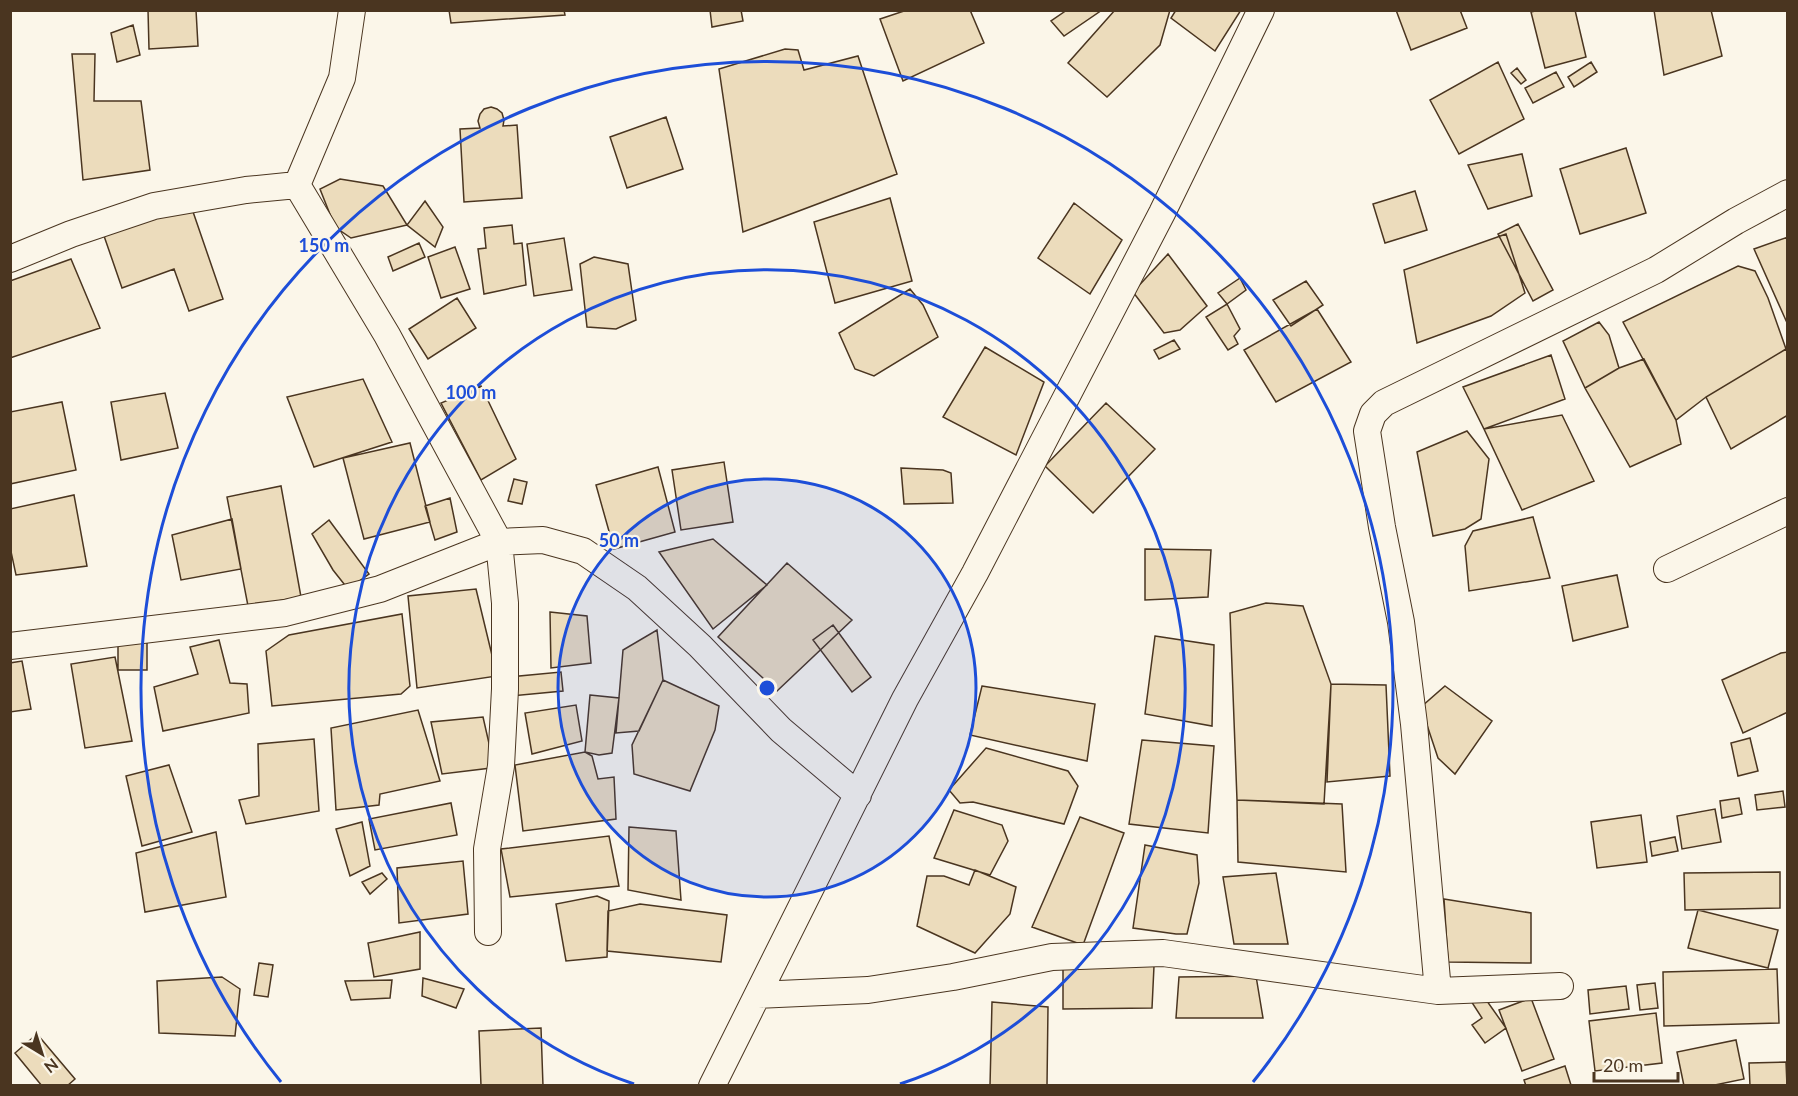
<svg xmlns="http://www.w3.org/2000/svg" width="1798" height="1096" font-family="Lato,sans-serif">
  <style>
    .building { fill: #ecdcbc; stroke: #4a3520; stroke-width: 1.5 }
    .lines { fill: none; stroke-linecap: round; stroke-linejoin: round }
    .street-casing { stroke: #4a3520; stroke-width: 28 }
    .street { stroke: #fbf6e9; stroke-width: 26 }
    .ring { fill: none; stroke: #1d4ed8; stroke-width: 3 }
    .centre { fill: #1d4ed8; stroke: #fbf6e9; stroke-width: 3 }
    .ring-label { font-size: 18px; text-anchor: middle; font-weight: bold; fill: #1d4ed8; stroke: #fbf6e9; stroke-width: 4.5; stroke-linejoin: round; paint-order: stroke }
  </style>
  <rect width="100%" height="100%" fill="#fbf6e9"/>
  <path class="building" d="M148,10h48l2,36 -49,3z
    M449,10h115l1,5 -114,8z
    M710,10h31l2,11 -31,6z
    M907,10h63l14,33 -81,38 -23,-62z
    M1067,10h35l-38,26 -13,-15z
    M1115,10h55l-10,35 -53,52 -39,-34z
    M1176,10h65l-26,41 -44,-33z
    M1396,10h64l7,18 -56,22z
    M1539,10h36l11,47 -41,11 -14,-56z
    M1654,10h57l11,46 -58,19z
    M133,25l7,30 -23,7 -6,-29z
    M785,49l13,1 6,20 54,-14 39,118 -154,58 -24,-163z
    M72,54h23l-1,47h47l9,69 -67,10z
    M1498,62l26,57 -65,35 -29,-54z
    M1591,62l6,10 -23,15 -6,-10z
    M1517,68l9,12 -5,4 -10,-11z
    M1556,72l8,15 -31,16 -8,-15z
    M491,107l6,2 5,4 2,7 -1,6 14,-1 5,73 -58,4 -4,-73 20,-1 -2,-7 2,-7 4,-5z
    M666,117l17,52 -56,19 -17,-51z
    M1626,148l20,65 -66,21 -20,-65z
    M1522,154l10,42 -44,13 -20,-44z
    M340,179l43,7 24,39 -56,13 -16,-11 -15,-38z
    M1415,191l12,39 -42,13 -12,-39z
    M890,198l22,83 -77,22 -21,-81z
    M425,201l18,26 -8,20 -28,-22z
    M190,203l33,96 -34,12 -15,-42 -52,19 -19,-55z
    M1074,203l48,37 -32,54 -52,-36z
    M1518,224l35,66 -20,11 -35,-67z
    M512,225l2,19 8,-1 4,42 -42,9 -6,-45 8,-1 -2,-20z
    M1506,234l19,59 -34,23 -74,27 -13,-73z
    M1788,237v88l-34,-76z
    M564,238l8,52 -38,6 -7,-52z
    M419,243l6,14 -32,14 -5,-14z
    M455,247l15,42 -29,9 -13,-41z
    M1168,254l39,52 -27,24 -16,3 -31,-41z
    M594,257l34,7 8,56 -20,9 -29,-2 -7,-63z
    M71,259l29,69 -90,30v-77z
    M1738,266l17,5 13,27 18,51 -80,48 -30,23 -53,-98z
    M1240,278l6,12 -19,14 -9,-11z
    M1306,281l17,24 -32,21 -18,-26z
    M910,289l13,16 15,32 -64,39 -19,-7 -16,-36z
    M457,298l19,30 -48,31 -19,-30z
    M1227,304l13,25 -6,7 4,8 -10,6 -22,-33z
    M1317,309l34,53 -75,40 -32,-52z
    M1599,322l10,13 10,33 -34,20 -22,-47z
    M1174,340l6,9 -21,10 -5,-9z
    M985,347l59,35 -28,73 -73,-38z
    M1786,349l2,4v62l-57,34 -25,-52z
    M1551,355l14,44 -81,30 -21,-42z
    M1644,359l32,61 5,24 -51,23 -45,-79 34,-20z
    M363,379l29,63 -78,25 -27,-70z
    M481,386l35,73 -35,21 -40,-77z
    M165,393l13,55 -57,12 -10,-58z
    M62,402l14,68 -66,14v-72z
    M1106,403l49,46 -62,64 -48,-47z
    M1562,415l32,66 -72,29 -38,-81z
    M1467,431l22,28 -8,60 -16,10 -32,7 -16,-84z
    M410,443l20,79 -66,17 -21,-81z
    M724,462l9,60 -52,8 -9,-60z
    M658,467l17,65 -61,17 -18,-64z
    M901,468l42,2 8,3 2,30 -49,1z
    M514,479l13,3 -5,22 -14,-3z
    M281,486l20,111 -53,9 -21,-109z
    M74,495l13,71 -71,9 -6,-28v-38z
    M450,498l7,34 -22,8 -10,-34z
    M1533,517l17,61 -81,13 -4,-45 8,-15z
    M232,519l9,50 -60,11 -9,-45z
    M329,520l40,54 -21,15 -15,-19 -21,-36z
    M713,539l54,46 -54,44 -54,-77z
    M1145,549l66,1 -3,47 -63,3z
    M787,563l65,57 -75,71 -59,-54z
    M1617,575l11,52 -55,14 -11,-55z
    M476,589l21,87 -80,12 -9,-92z
    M1266,603l37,3 28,78 -7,120 -87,-4 -7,-187z
    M550,612l37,4 4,47 -40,5z
    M402,614l8,72 -9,8 -129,12 -6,-55 23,-16z
    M833,625l38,52 -19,15 -39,-52z
    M657,630l6,50 -24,51 -23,2 7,-83z
    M118,635h29v35h-29z
    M1155,636l59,9 -2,81 -67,-12z
    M219,640l11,43 17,1 2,29 -86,18 -9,-44 44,-13 -8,-27z
    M1788,652v60l-45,21 -21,-53 59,-27z
    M115,657l17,84 -47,7 -14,-84z
    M22,661l9,48 -21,3v-49z
    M561,672l2,19 -52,5 -2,-19z
    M663,680l56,26 -4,24 -25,61 -56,-17 -2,-29z
    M1331,684l55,1 4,91 -63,6z
    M982,686l113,18 -8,57 -117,-26z
    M1445,686l47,35 -37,53 -17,-16 -17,-51z
    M590,695l29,3 -7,55 -13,2 -14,-3z
    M576,705l6,36 -50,13 -7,-41z
    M418,710l22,71 -60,13 -1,11 -43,5 -5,-82z
    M483,717l10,44 -2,7 -49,6 -11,-52z
    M1750,738l8,33 -20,5 -7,-33z
    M314,739l5,72 -73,13 -7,-24 20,-4 -1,-52z
    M1142,740l72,6 -6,87 -79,-9z
    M986,748l82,23 10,15 -14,38 -91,-22 -13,1 -11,-13z
    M585,752l7,4 6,23 16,-2 2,42 -93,12 -8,-66z
    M169,765l23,67 -50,14 -16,-70z
    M1783,791l2,16 -28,3 -2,-15z
    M1739,798l3,16 -20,4 -2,-17z
    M1237,800l105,4 4,68 -108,-10z
    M451,803l6,32 -82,15 -6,-31z
    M1715,809l6,33 -39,7 -5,-33z
    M954,810l48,15 6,16 -18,34 -56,-17z
    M1641,815l6,47 -50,6 -6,-46z
    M1080,817l44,16 -41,112 -51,-18z
    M362,822l8,44 -20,10 -14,-47z
    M629,827l47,4 5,69 -53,-10z
    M216,832l10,65 -81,15 -9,-59z
    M609,836l10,50 -109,11 -9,-48z
    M1675,837l3,14 -26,5 -2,-14z
    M1145,845l52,10 2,28 -12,51h-11l-43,-6z
    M463,861l5,53 -69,9 -2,-55z
    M975,870l41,17 -6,27 -35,39 -58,-27 10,-50h17l25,9z
    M1780,872v36l-95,2 -1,-37z
    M382,873l5,6 -17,15 -8,-12z
    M1276,873l12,71h-54l-11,-67z
    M597,896l12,5 -2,56 -41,4 -10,-57z
    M1444,899l87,14v50l-83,-1z
    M640,904l87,11 -6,47 -114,-11 1,-40z
    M1698,910l80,20 -10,38 -80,-20z
    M420,932v37l-46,8 -6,-34z
    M259,963l14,2 -5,32 -14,-2z
    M1154,966l-2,42 -89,1v-41z
    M1777,969l2,54 -115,3 -1,-54z
    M1256,976l7,42h-87l3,-41z
    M222,977l18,12 -5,47 -76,-3 -2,-52z
    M423,978l41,11 -8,19 -34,-12z
    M392,980l-2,18 -39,2 -6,-19z
    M1655,983l3,25 -18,2 -3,-25z
    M1626,986l3,23 -39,5 -2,-24z
    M1482,994l24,34 -21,15 -13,-18 10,-7 -11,-17z
    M1531,998l23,61 -32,12 -23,-61z
    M992,1002l56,5 -1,79h-57z
    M1656,1013l6,50 -67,8 -6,-50z
    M541,1028l2,58h-62l-2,-55z
    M37,1034l38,45 -8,7h-25l-27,-33z
    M1736,1040l8,39 -34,7h-26l-7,-34z
    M1786,1062l1,24h-37l-1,-23z
    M1565,1066l6,19 -45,1 -2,-6z"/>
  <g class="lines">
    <defs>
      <path id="street" d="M352,10l-10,68 -45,107 90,150 112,207 44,-2 40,11 54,37 63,58 81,84 77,65
        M10,259l61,-25 83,-28 92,-16 51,-5
        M1667,569l121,-58
        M10,646l275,-33 95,-24 119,-47 6,61v86l-4,77 -14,83 1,83
        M1560,986l-122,5 -24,-267 -13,-102 -19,-95 -15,-96 6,-17 11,-11 272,-133 80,-49 52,-28
        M758,995l110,-5 85,-13 99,-20 111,-4 275,38
        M712,1086l193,-387 70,-126 187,-360 99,-203"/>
    </defs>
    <use href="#street" class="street-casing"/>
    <use href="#street" class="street"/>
  </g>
  <circle cx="767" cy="688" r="209" fill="#1d4ed8" fill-opacity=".12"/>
  <g class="ring">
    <circle cx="767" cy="688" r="209"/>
    <path d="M634 1084A418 418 0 1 1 900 1084"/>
    <path d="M281 1082A626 626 0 1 1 1253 1082"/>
  </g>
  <circle cx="767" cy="688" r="9" class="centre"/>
  <g class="ring-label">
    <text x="324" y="252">150 m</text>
    <text x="471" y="399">100 m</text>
    <text x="619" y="547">50 m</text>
  </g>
  <rect width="1798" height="1096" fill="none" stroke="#4a3520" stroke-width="24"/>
  <g transform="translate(42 1054) rotate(142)" stroke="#fbf6e9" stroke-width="4.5" paint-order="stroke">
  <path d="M0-4.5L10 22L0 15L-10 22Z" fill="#4a3520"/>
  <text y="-9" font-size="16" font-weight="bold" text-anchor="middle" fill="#4a3520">N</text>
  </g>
  <path d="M1594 1072v9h84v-9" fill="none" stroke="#4a3520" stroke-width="3"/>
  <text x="1603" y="1072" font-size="18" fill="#4a3520" stroke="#fbf6e9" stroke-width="4.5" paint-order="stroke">20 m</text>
</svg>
